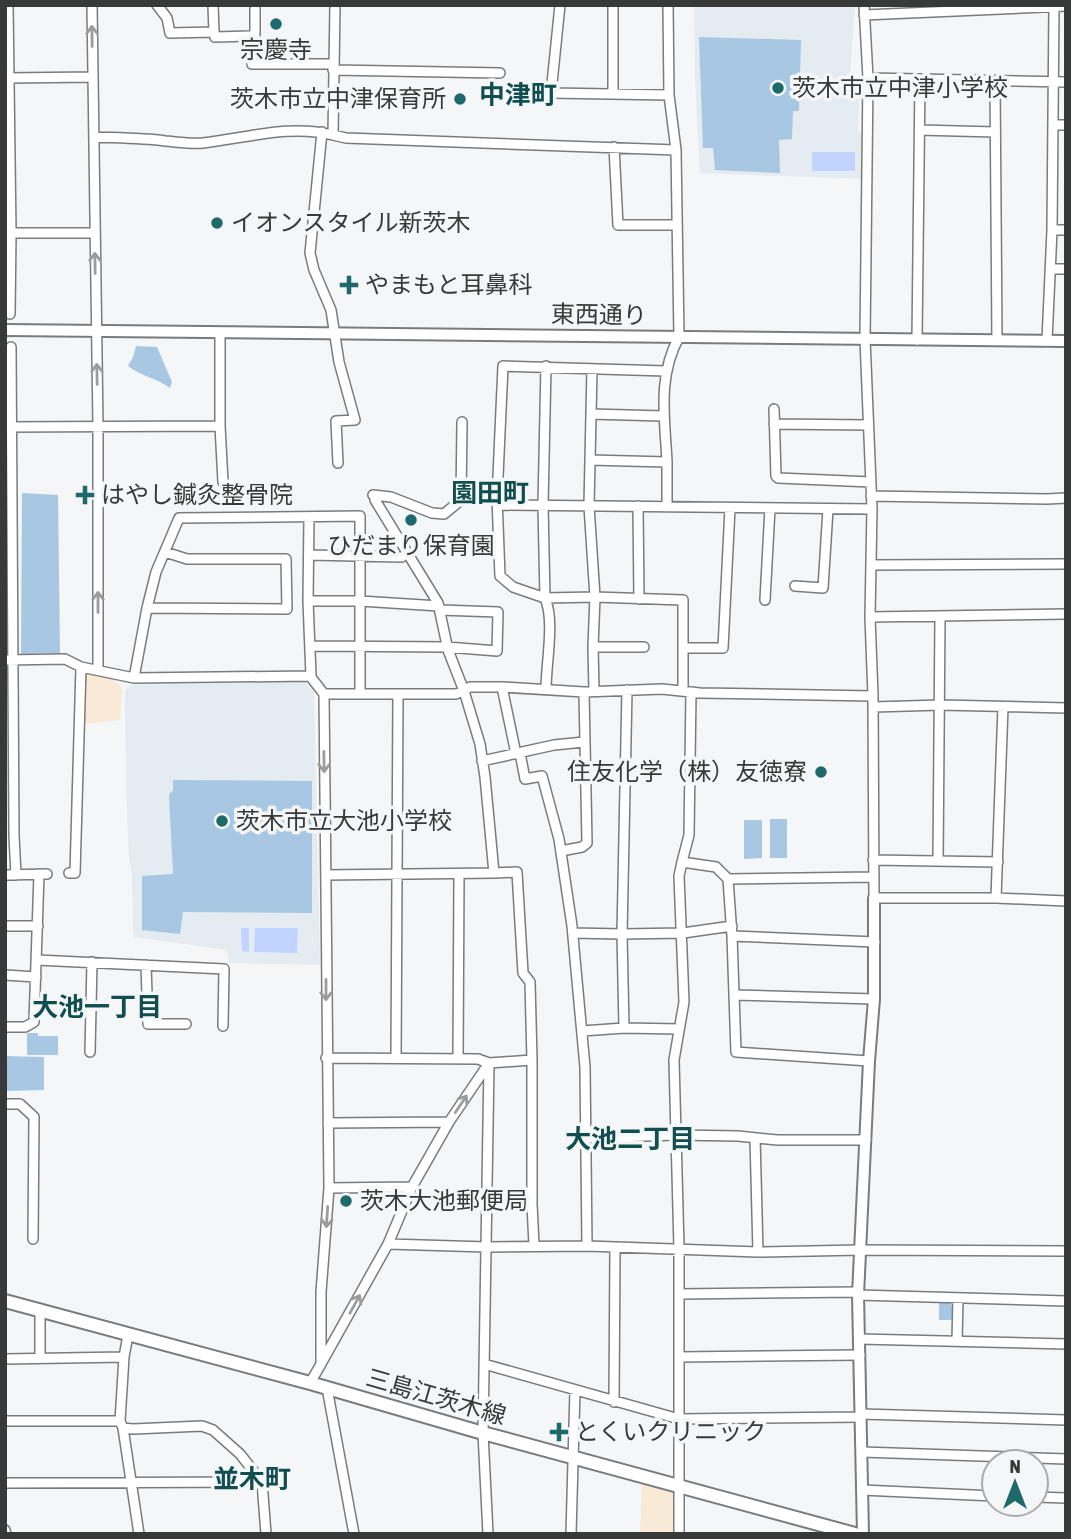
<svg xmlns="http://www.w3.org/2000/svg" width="1071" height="1539" font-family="'Asap Condensed','Noto Sans JP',sans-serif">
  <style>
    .commercial { fill: #f9e9d7 }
    .built { fill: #e4ebf1 }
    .green { fill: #a8c7e2 }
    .water { fill: #c0d4ff }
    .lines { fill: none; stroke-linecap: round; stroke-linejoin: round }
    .minor-casing { stroke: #7a7b7c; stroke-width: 12 }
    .tertiary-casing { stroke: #7a7b7c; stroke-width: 14 }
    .secondary-casing { stroke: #7a7b7c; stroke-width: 16 }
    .minor { stroke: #fff; stroke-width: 9 }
    .tertiary { stroke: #fff; stroke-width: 10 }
    .secondary { stroke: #fff; stroke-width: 12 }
    .oneway { stroke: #9c9c9c }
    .poi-dot { fill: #1e6a6b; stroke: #f5f6f7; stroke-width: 2.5 }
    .labels { text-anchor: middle; stroke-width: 7; stroke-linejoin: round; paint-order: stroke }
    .poi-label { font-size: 24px; fill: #383939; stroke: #f5f6f7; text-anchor: start }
    .street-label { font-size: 24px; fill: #383939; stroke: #f5f6f7 }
    .neighbourhood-label { font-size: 26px; font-weight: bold; fill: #104e4f; stroke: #f5f6f7 }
  </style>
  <rect width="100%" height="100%" fill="#f5f6f7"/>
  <path class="commercial" d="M84,668l26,7 12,13 -2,32 -37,4z
    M642,1482l35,9 -2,43h-35z"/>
  <path class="built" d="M694,5h161l-5,72 10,1 -2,54 7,1 -1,46 -164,-6 -5,-94z
    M305,682l9,10 6,273 -91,-2 -2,-13 -92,-13 -2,-3 -1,-61 -3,-15 -3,-75 -1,-92 6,-6z"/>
  <path class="green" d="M699,37l102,3 -2,71h-6l-1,28 -13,1 1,33 -65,-3 -2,-22h-10z
    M136,346l21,1 15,35 -2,6c-14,-10 -29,-12 -42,-22l5,-9z
    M22,493l36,2 2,158 -39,1z
    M173,780l139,1v132l-129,-1 -3,22 -38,-4v-54l31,-2 -4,-79 4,-5z
    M770,819h17v39h-17z
    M744,820h18v38l-18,1z
    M27,1033h11v3h20v19h-31z
    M5,1056l39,1v33l-39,1z
    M939,1303h11l3,4v13h-14z"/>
  <path class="water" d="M812,152h43v19h-43z
    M241,928h8v24l-7,-1z
    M255,928h43l-1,25 -43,-1z"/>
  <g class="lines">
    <defs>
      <path id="minor" d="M8,5l3,228 -1,81
        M92,5l6,421v244
        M157,5l10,13 3,15 44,-1 1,5 35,-1 2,28h81
        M213,5l1,27
        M560,5l-9,88 118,2
        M613,5v88
        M864,5l4,73 -3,261 7,170 -2,108 3,79 1,202h122l70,3
        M864,15l202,-9
        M250,36h5v-31
        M333,70l167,3
        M7,78l86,-1
        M868,78l198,4
        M995,81l2,259
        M1053,125h13
        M920,130l75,2
        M322,132l-12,121 4,17 17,40 8,52 16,58 -19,1 2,42
        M333,135l13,3 330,12
        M94,137c24,1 48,1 71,4 13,1 25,3 38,2 44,-5 87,-19 130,-8l2,-130
        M614,147l4,78h59
        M1052,230h14
        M7,233h88
        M1050,269h16
        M220,333v93l3,56
        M917,340l3,-261
        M1047,341l5,-111 2,-225
        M11,347l3,489 2,39
        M546,366l-3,139 2,93 50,-1 88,3v91
        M592,369l-3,137 6,91 -2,50 1,43
        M774,409l2,67 2,2 93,4
        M591,414l72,2
        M774,424l94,1
        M5,427l215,-1
        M590,460l77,2
        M373,495l18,2 41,16 12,1 17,-14 36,-2
        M871,496l176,3 19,-1
        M375,500l63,103 10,47 16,41 16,53 5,33 9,96
        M461,500l1,-78
        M498,505l374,4
        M638,506l1,93
        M667,507c0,-15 0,-30 0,-45 -2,-43 -10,-85 12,-125l-3,-187 -7,-55 -1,-90
        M309,517l-1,84 3,75
        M309,555l93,2
        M871,565l195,-1
        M795,586l28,2 5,-79
        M765,600l5,-92
        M308,601h52l79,5
        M147,608l140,1 -1,-50h-99l-22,-7
        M870,617l196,-3
        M310,646l137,1 50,4 1,-39 -58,-2
        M593,647h51
        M683,648h40l7,-140
        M5,660l60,-1 16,8 53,11 176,-2 14,18 5,494 -8,104v72l-11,19
        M134,678l13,-70 9,-36 23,-54 181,-2v178
        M502,687l14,67
        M546,689c0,-26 9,-68 -1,-91l-32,-11 -13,-11 -3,-78 6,-132 163,5
        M324,694h132l14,-7h32l82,5 78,-3 38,4 173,3
        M873,707l68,-2 125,3
        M520,753l5,26 17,-3 17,63 13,87 13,141 2,179
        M482,761l72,-16 30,-3
        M561,851l21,-4 5,-4 -3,-151
        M873,860l125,2
        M938,861l2,-244
        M682,862l7,-27 2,-143
        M69,873h6l6,-206
        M5,875l42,-1
        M326,875l168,-2 23,-1 6,101 7,9 2,78
        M728,879l4,57 4,116 133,9
        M996,898l7,-191
        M5,926h33
        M573,933l49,1 61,-1 49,-7
        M732,936l143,6
        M37,960l187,9 -1,57
        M146,965l2,59h38
        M5,975l31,2
        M734,995l140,4
        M5,1027h20l9,-5 5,-148
        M624,1028l-2,-94 5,-244
        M582,1031l42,-3 55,1
        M90,1052l2,-90
        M326,1058l152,1 11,4 43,-3v144l2,41
        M396,1058l2,-364
        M458,1059l1,-185
        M5,1104h15l14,13 -1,122
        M328,1123l121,-1
        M586,1138l90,-3 62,1 39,4h89
        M755,1138l3,114
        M329,1188l83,-1
        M388,1244l99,3 100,-1 171,6 102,-2 206,1
        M679,1294l179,-2
        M858,1295l208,6
        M128,1335l-4,22 -4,64 3,7 16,106
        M859,1339l207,5
        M957,1341l1,-43
        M679,1357l181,-2
        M40,1358v-49
        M5,1359l119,-2
        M322,1362l66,-118 24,-57 37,-65 40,-59
        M484,1364l195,55 182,-2
        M327,1388l27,146
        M614,1402l1,-155
        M861,1414l205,6
        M5,1421h115
        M123,1428l10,1 69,-3 11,4 27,24 22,28 4,52
        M862,1452l204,7
        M5,1483l257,-1
        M862,1490l132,6
        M1036,1497l30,1
        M5,1530l1,4
        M488,1534l-5,-101 6,-370
        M571,1534l4,-144
        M679,1534v-286l-5,-188 10,-58 -5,-126 3,-14 34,5 12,12 145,-2"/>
      <path id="tertiary" d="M5,330l1061,11
        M863,1534l-5,-239 11,-234 5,-62v-101"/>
      <path id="secondary" d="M5,1301l305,82 173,50 372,101"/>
    </defs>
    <use href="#minor" class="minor-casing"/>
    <use href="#tertiary" class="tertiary-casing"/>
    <use href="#secondary" class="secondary-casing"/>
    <use href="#minor" class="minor"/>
    <use href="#tertiary" class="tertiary"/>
    <use href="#secondary" class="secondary"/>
  </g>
  <defs><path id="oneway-shaft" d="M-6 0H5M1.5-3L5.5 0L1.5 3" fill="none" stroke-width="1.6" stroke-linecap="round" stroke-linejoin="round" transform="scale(1.75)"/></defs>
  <g class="oneway">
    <use href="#oneway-shaft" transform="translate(92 36) rotate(-91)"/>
    <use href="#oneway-shaft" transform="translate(95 263) rotate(-91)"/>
    <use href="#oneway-shaft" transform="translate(97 374) rotate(-91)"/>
    <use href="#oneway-shaft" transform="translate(98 602) rotate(-90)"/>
    <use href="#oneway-shaft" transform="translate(324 762) rotate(89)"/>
    <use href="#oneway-shaft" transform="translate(326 990) rotate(90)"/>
    <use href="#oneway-shaft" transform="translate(461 1104) rotate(-56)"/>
    <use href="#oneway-shaft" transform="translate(327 1217) rotate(94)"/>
    <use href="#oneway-shaft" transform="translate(355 1304) rotate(-61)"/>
  </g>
  <g class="poi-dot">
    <circle cx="276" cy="24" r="7"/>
    <circle cx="778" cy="88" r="7"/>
    <circle cx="460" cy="99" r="7"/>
    <circle cx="217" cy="223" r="7"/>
    <path d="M345.5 274.5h7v7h7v7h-7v7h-7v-7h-7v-7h7z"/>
    <path d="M81.5 484.5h7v7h7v7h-7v7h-7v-7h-7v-7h7z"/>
    <circle cx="411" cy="520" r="7"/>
    <circle cx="821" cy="772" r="7"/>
    <circle cx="222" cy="821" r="7"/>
    <circle cx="346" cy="1201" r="7"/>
    <path d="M555.5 1421.5h7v7h7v7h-7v7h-7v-7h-7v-7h7z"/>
  </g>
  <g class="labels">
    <g class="poi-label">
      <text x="276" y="58" text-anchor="middle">宗慶寺</text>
      <text x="792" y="96">茨木市立中津小学校</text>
      <text x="446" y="107" text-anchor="end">茨木市立中津保育所</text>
      <text x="231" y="231">イオンスタイル新茨木</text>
      <text x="365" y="293">やまもと耳鼻科</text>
      <text x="101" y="503">はやし鍼灸整骨院</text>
      <text x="411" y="554" text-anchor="middle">ひだまり保育園</text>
      <text x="807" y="780" text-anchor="end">住友化学（株）友徳寮</text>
      <text x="236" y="829">茨木市立大池小学校</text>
      <text x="360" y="1209">茨木大池郵便局</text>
      <text x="575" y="1440">とくいクリニック</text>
    </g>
    <g class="street-label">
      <text transform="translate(599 315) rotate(1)" y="8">東西通り</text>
      <text transform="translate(436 1397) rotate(16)" y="8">三島江茨木線</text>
    </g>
    <g class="neighbourhood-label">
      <text x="518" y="104">中津町</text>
      <text x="490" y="502">園田町</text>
      <text x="97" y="1016">大池一丁目</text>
      <text x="630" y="1148">大池二丁目</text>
      <text x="252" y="1488">並木町</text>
    </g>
  </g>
  <rect width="1071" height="1539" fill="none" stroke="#383939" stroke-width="14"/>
  <g transform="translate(1015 1483)"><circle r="33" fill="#f5f6f7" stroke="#a9aaab" stroke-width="2"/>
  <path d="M0-5L12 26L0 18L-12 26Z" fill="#1e6a6b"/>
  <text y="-10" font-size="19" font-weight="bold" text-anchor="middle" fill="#383939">N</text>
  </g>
</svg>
